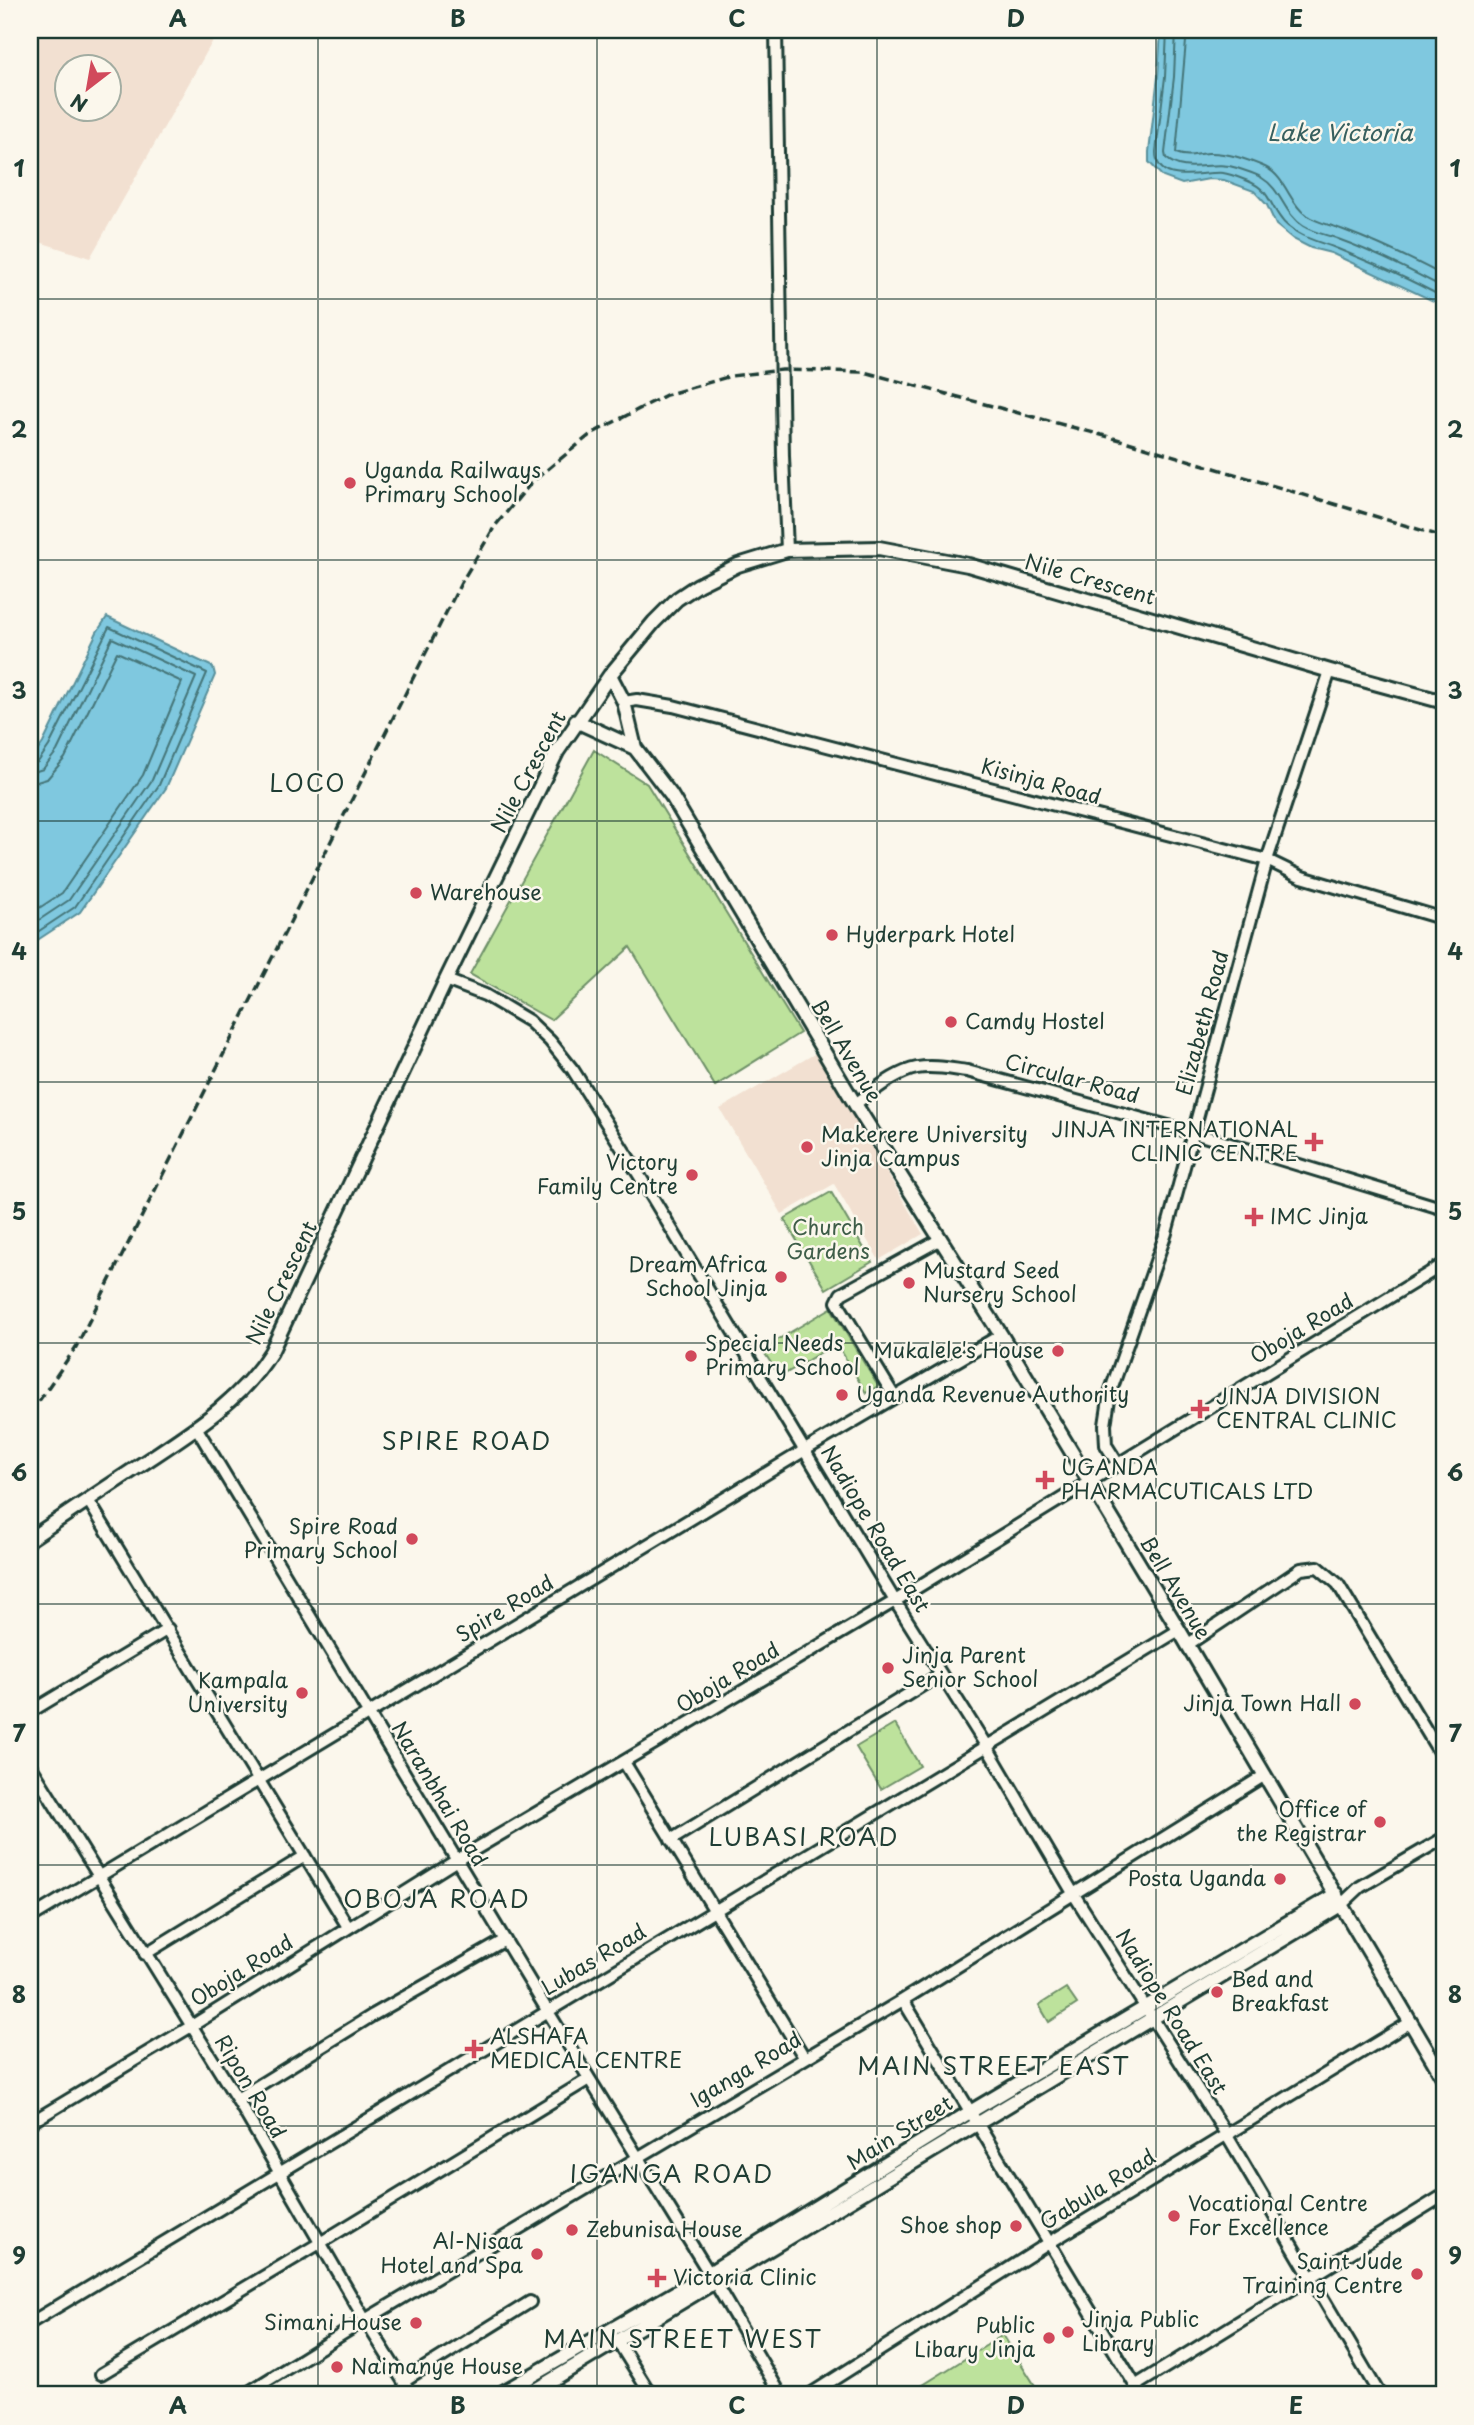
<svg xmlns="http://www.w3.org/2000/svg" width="1474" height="2425" font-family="'Playpen Sans',sans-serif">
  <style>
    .built { fill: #f2e0d1; fill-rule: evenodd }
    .green { fill: #bde29c; stroke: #6e9068; stroke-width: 2 }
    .water { fill: #7fc8df; stroke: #59909b; stroke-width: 2 }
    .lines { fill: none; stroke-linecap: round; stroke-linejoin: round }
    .shore { stroke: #457578; stroke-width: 2 }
    .minor-casing { stroke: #1f3d34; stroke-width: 16 }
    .tertiary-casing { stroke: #1f3d34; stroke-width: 18 }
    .minor { stroke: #fbf7ec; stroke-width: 10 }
    .tertiary { stroke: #fbf7ec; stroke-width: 12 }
    .rail { stroke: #1f3d34; stroke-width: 3.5; stroke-dasharray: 10 5; stroke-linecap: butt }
    .grid { fill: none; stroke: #1f3d34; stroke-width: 2; stroke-opacity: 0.55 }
    .poi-dot { fill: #d1495b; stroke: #fbf7ec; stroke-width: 2.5 }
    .labels { text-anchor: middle; stroke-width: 5; stroke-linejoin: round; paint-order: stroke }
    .poi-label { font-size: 21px; fill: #1f3d34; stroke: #fbf7ec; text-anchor: start }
    .street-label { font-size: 21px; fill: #1f3d34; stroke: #fbf7ec }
    .park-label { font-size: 21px; fill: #3f5e49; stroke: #fbf7ec }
    .water-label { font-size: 23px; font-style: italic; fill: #37605f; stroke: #fbf7ec }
    .quarter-label { font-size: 24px; letter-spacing: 2px; fill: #1f3d34; stroke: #fbf7ec }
    .neatline { fill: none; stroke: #1f3d34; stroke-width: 2.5 }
    .grid-label { font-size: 23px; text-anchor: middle; font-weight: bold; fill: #1f3d34 }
  </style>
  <rect width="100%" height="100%" fill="#fbf7ec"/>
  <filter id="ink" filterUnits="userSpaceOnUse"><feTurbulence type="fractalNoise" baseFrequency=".0143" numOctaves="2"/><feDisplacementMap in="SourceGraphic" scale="14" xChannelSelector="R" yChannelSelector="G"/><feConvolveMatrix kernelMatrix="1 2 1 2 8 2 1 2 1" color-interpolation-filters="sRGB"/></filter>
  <g filter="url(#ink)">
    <path class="built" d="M30,30h189l-129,228 -60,-19zM66,66h42v42h-42z
      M816,1053l107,181 -44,26 -45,-76 -52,30 -62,-105z"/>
    <path class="green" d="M594,750l53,34 153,249 -85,53 -85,-139 -79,73 -81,-46z
      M831,1192l41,70 -46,27 -42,-70z
      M831,1308l47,78 -12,7 -26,-44 -7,-2 -5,1 -48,29 -18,-28z
      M895,1724l25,42 -39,23 -25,-42z
      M1066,1988l11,16 -28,18 -10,-17z
      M1003,2335l38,60h-134z"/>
    <path class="water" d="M1161,30h283v276l-113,-53 -20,-5 -18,-9 -17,-14 -9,-20 -13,-14 -30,-11 -15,-1 -27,5 -19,-7 -14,-15v-10l9,-76z
      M107,617l106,50 2,8 -49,113 -86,124 -50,33v-184l13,-18 54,-111z"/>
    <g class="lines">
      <path class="shore" d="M1167,30l-2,47 -9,75c0,35 47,19 67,21 8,1 17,5 25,8 22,9 21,23 34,39 3,5 11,10 16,13 13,8 26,10 40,16 36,15 72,30 106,49
        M1176,30l-2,47 -9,76 1,5c20,18 46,1 71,10 8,3 18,5 25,10 19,11 22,36 41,48 11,7 22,8 35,13 36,13 72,31 106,49
        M1187,30l-11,123c12,5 20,1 32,0 19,-1 39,6 57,14 21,10 24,36 41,48 11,8 23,9 35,14 35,13 71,30 103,47
        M30,764l8,-2 11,-16 60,-119 98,46 -48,112 -84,122 -45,30
        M30,773l13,-4 14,-18 55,-113 84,39 -44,103 -83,120 -39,26
        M30,784l17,-5 18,-21 52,-106 65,30 -39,93 -81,118 -32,21"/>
      <defs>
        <path id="minor" d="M776,30l7,426 4,94
          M624,702l13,-2 36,6 594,154 35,17 142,42
          M446,980l39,15 44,26 21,20 23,29 66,105 256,426 92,146 86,146 153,241 154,261
          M855,1104c18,-12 40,-32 62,-36 17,-3 34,1 50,3l227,62 250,76
          M894,1396l-57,-94 4,-8 100,-55
          M196,1427l351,583 167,271 67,114
          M1118,1464l-12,-19 -1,-20 5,-32 56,-160 101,-373 63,-189
          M88,1500l260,427
          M1187,1645l114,-76 17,-2 20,17 106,176
          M30,1712l138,-83
          M624,1762l180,295
          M30,1765l207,334 128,221 47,75
          M671,1840l270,-166
          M1342,1904l18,-17 84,-49
          M30,1918l775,-468 196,-115
          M145,1954l160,-98
          M903,2000l238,395
          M237,2099l136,-84 132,-75
          M30,2123l160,-96 267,-167 438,-259 549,-337
          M30,2323c381,-233 768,-459 1149,-693
          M617,2340l34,55
          M101,2374l219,-131 269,-164
          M403,2381l127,-79
          M1135,2386l309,-191
          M244,2395l121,-75 538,-320 362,-225
          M809,2395l240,-152 362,-221"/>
        <path id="tertiary" d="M610,675l14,27 11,46
          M576,721l59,27 36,47 184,309 146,231 178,295 265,449
          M30,1539c37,-25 74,-50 112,-75 48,-32 98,-62 129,-112l175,-372 111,-228 53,-77 44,-53 23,-23 21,-14 40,-20 49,-15 92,-2 89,17 362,106 114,31
          M498,2395l211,-122 261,-161 366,-218
          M527,2395l815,-491"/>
      </defs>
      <use href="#minor" class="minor-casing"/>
      <use href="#tertiary" class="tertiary-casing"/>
      <use href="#minor" class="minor"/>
      <use href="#tertiary" class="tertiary"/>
      <path class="rail" d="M30,1414l46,-67 385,-764 34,-57 37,-44 59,-48 75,-39 65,-19 51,-6 82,2 264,70 316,95"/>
    </g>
  </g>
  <path class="grid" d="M318,30v2365M597,30v2365M877,30v2365M1156,30v2365M30,299h1414M30,560h1414M30,821h1414M30,1082h1414M30,1343h1414M30,1604h1414M30,1865h1414M30,2126h1414"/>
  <g class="poi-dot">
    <circle cx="350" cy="483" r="7"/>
    <circle cx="416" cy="893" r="7"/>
    <circle cx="832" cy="935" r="7"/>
    <circle cx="951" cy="1022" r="7"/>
    <path d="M1310.5 1131.5h7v7h7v7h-7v7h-7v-7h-7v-7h7z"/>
    <circle cx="807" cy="1147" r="7"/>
    <circle cx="692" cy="1175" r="7"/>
    <path d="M1250.5 1206.5h7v7h7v7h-7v7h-7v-7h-7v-7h7z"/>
    <circle cx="781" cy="1277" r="7"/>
    <circle cx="909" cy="1283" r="7"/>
    <circle cx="1058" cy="1351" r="7"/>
    <circle cx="691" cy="1356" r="7"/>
    <circle cx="842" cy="1395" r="7"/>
    <path d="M1196.5 1398.5h7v7h7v7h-7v7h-7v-7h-7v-7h7z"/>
    <path d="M1041.5 1469.5h7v7h7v7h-7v7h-7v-7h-7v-7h7z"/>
    <circle cx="412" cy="1539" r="7"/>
    <circle cx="888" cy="1668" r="7"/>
    <circle cx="302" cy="1693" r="7"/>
    <circle cx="1355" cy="1704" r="7"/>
    <circle cx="1380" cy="1822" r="7"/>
    <circle cx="1280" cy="1879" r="7"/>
    <circle cx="1217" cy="1992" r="7"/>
    <path d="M470.5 2038.5h7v7h7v7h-7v7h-7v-7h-7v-7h7z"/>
    <circle cx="1174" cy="2216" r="7"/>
    <circle cx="1016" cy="2226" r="7"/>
    <circle cx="572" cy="2230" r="7"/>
    <circle cx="537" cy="2254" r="7"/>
    <circle cx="1417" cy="2274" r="7"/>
    <path d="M653.5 2267.5h7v7h7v7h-7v7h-7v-7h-7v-7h7z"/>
    <circle cx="416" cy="2323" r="7"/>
    <circle cx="1068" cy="2332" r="7"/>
    <circle cx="1049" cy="2338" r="7"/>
    <circle cx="337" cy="2367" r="7"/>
  </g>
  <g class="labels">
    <g class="poi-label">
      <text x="364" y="478">Uganda Railways<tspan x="364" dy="24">Primary School</tspan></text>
      <text x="430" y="900">Warehouse</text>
      <text x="846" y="942">Hyderpark Hotel</text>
      <text x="965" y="1029">Camdy Hostel</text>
      <text x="1298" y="1137" text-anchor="end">JINJA INTERNATIONAL<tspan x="1298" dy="24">CLINIC CENTRE</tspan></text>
      <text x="821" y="1142">Makerere University<tspan x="821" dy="24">Jinja Campus</tspan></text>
      <text x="678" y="1170" text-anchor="end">Victory<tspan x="678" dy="24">Family Centre</tspan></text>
      <text x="1270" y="1224">IMC Jinja</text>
      <text x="767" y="1272" text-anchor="end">Dream Africa<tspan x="767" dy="24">School Jinja</tspan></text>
      <text x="923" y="1278">Mustard Seed<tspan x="923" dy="24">Nursery School</tspan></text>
      <text x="705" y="1351">Special Needs<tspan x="705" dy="24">Primary School</tspan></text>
      <text x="1044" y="1358" text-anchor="end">Mukalele's House</text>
      <text x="856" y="1402">Uganda Revenue Authority</text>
      <text x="1216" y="1404">JINJA DIVISION<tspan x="1216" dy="24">CENTRAL CLINIC</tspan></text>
      <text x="1061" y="1475">UGANDA<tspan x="1061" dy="24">PHARMACUTICALS LTD</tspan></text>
      <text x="398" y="1534" text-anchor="end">Spire Road<tspan x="398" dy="24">Primary School</tspan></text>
      <text x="902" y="1663">Jinja Parent<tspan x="902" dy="24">Senior School</tspan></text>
      <text x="288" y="1688" text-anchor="end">Kampala<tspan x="288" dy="24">University</tspan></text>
      <text x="1341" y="1711" text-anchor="end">Jinja Town Hall</text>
      <text x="1366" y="1817" text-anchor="end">Office of<tspan x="1366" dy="24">the Registrar</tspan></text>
      <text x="1266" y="1886" text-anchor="end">Posta Uganda</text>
      <text x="1231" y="1987">Bed and<tspan x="1231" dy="24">Breakfast</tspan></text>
      <text x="490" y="2044">ALSHAFA<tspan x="490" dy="24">MEDICAL CENTRE</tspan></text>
      <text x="1188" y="2211">Vocational Centre<tspan x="1188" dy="24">For Excellence</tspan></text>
      <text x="1002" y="2233" text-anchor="end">Shoe shop</text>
      <text x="586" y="2237">Zebunisa House</text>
      <text x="523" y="2249" text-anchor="end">Al-Nisaa<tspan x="523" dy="24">Hotel and Spa</tspan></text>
      <text x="1403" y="2269" text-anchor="end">Saint Jude<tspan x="1403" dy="24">Training Centre</tspan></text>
      <text x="673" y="2285">Victoria Clinic</text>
      <text x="1082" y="2327">Jinja Public<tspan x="1082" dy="24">Library</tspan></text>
      <text x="402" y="2330" text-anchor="end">Simani House</text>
      <text x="1035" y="2333" text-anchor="end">Public<tspan x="1035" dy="24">Libary Jinja</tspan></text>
      <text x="351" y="2374">Naimanye House</text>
    </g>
    <g class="street-label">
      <text transform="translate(1090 580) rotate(16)" y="7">Nile Crescent</text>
      <text transform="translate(529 772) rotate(-62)" y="7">Nile Crescent</text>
      <text transform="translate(1041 782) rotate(15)" y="7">Kisinja Road</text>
      <text transform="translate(1203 1023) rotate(-75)" y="7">Elizabeth Road</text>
      <text transform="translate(846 1051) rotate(59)" y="7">Bell Avenue</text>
      <text transform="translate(1072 1079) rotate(15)" y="7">Circular Road</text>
      <text transform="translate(282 1283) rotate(-64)" y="7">Nile Crescent</text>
      <text transform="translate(1302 1329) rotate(-31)" y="7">Oboja Road</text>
      <text transform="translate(875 1529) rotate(59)" y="7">Nadiope Road East</text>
      <text transform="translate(1175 1588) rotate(59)" y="7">Bell Avenue</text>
      <text transform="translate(505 1609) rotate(-31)" y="7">Spire Road</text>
      <text transform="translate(728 1678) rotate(-31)" y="7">Oboja Road</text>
      <text transform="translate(439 1794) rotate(59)" y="7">Naranbhai Road</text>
      <text transform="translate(594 1960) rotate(-31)" y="7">Lubas Road</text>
      <text transform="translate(242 1971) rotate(-32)" y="7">Oboja Road</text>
      <text transform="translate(1171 2012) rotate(58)" y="7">Nadiope Road East</text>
      <text transform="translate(746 2070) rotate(-31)" y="7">Iganga Road</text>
      <text transform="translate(250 2087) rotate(59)" y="7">Ripon Road</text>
      <text transform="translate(900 2133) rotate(-32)" y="7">Main Street</text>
      <text transform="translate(1098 2190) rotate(-32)" y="7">Gabula Road</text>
    </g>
    <g class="park-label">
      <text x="828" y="1235">Church<tspan x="828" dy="24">Gardens</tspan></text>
    </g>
    <g class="water-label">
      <text x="1340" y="141">Lake Victoria</text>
    </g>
    <g class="quarter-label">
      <text x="308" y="792">LOCO</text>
      <text x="467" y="1450">SPIRE ROAD</text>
      <text x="804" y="1846">LUBASI ROAD</text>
      <text x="437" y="1908">OBOJA ROAD</text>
      <text x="994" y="2075">MAIN STREET EAST</text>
      <text x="672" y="2183">IGANGA ROAD</text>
      <text x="683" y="2348">MAIN STREET WEST</text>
    </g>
  </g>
  <rect width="1474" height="2425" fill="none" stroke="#fbf7ec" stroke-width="77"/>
  <g transform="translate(88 88) rotate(211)"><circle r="33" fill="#fbf7ec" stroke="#a3ada2" stroke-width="2"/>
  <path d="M0-5L12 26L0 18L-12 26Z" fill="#d1495b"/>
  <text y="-10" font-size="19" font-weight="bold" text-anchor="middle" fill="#1f3d34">N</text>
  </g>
  <rect x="38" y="38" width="1398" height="2348" class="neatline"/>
  <g class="grid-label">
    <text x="178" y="27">A</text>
    <text x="458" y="27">B</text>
    <text x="737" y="27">C</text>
    <text x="1016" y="27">D</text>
    <text x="1296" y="27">E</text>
    <text x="19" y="177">1</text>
    <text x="1455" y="177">1</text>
    <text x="19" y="438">2</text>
    <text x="1455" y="438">2</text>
    <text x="19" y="699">3</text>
    <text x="1455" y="699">3</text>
    <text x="19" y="960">4</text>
    <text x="1455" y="960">4</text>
    <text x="19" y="1220">5</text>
    <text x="1455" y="1220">5</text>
    <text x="19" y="1481">6</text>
    <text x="1455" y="1481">6</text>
    <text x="19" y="1742">7</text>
    <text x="1455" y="1742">7</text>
    <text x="19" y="2003">8</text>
    <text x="1455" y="2003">8</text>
    <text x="19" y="2264">9</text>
    <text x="1455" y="2264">9</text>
    <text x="178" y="2414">A</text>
    <text x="458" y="2414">B</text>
    <text x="737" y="2414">C</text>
    <text x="1016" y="2414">D</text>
    <text x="1296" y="2414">E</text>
  </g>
</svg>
